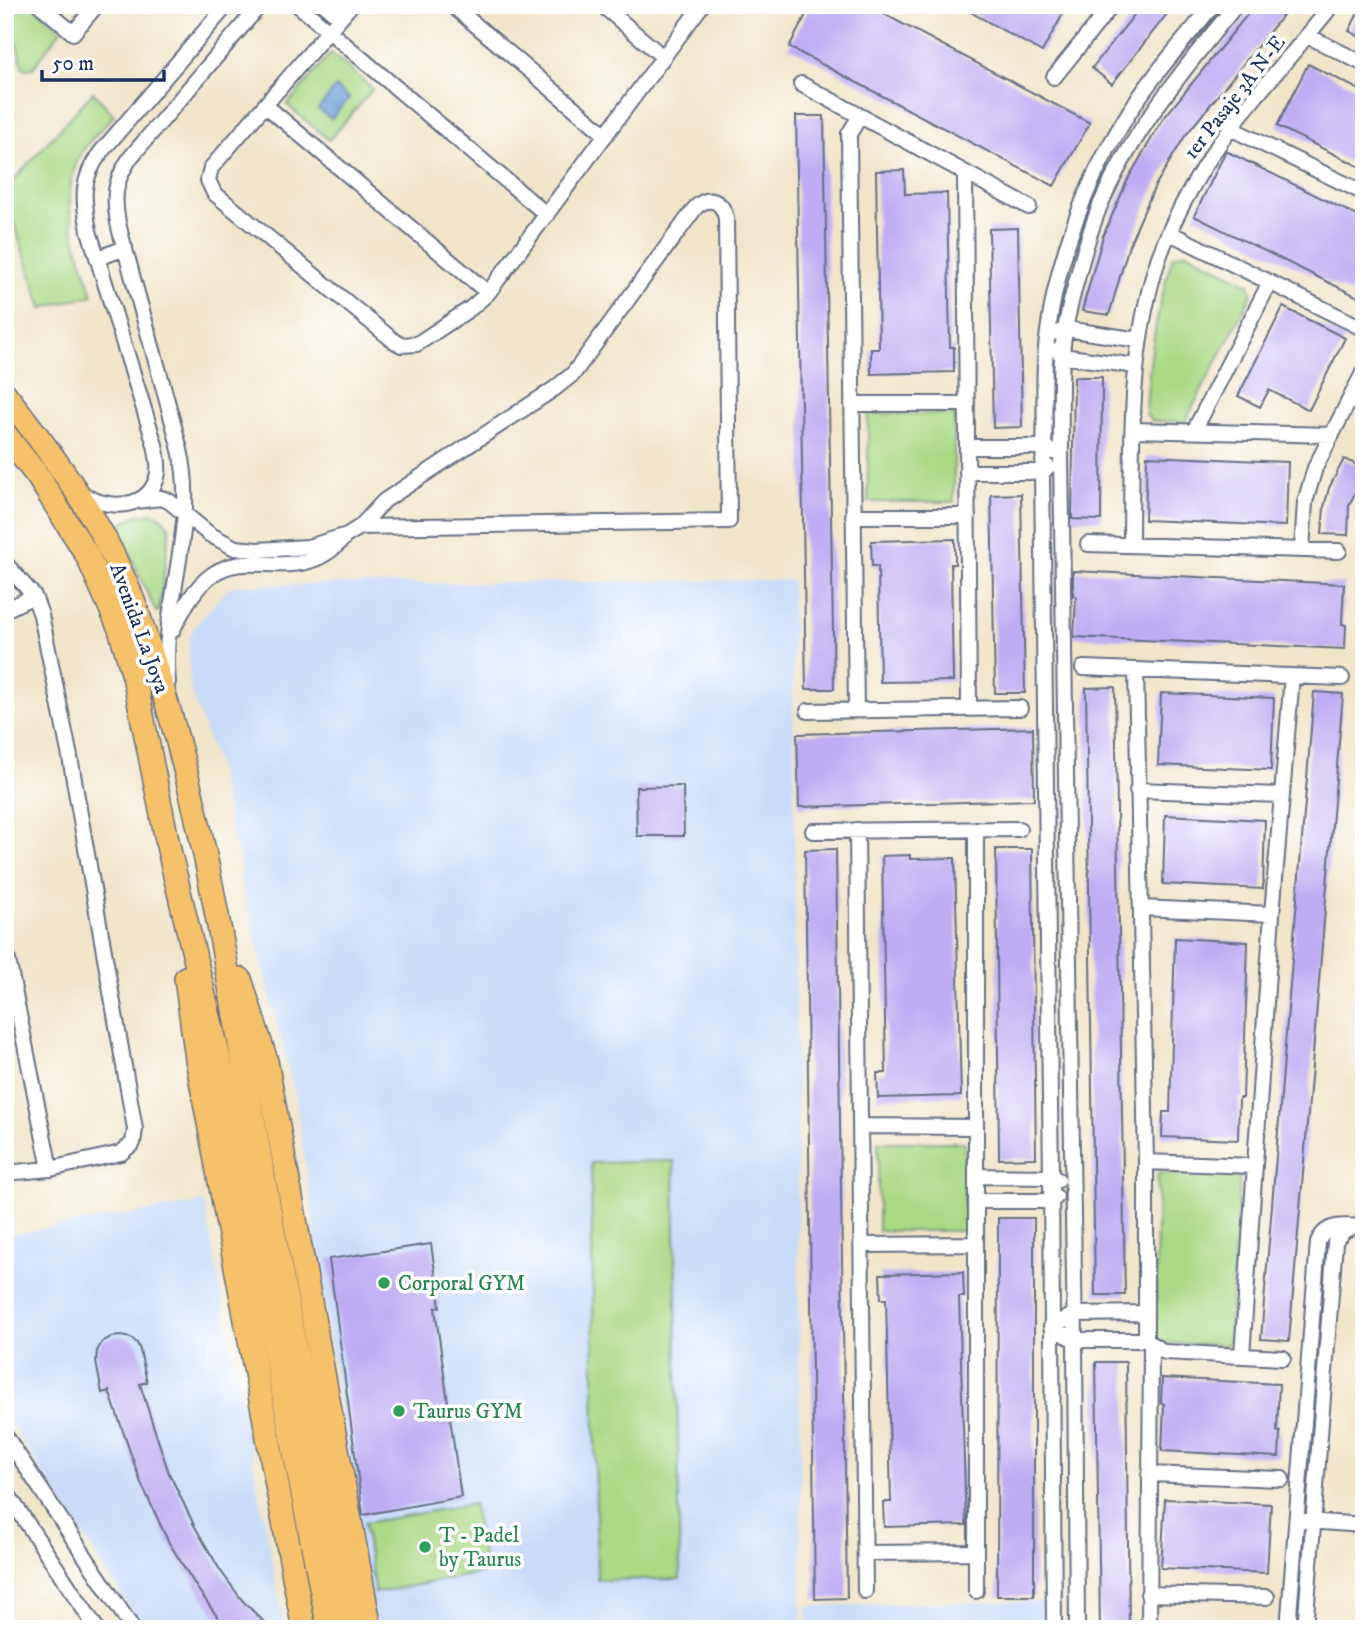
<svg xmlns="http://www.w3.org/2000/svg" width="1369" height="1634" font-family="'IM FELL DW Pica',serif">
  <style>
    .built { fill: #cadcf9 }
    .green { fill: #abd986; stroke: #638472; stroke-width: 2 }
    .water { fill: #6ea0d9; stroke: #44689c; stroke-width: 2 }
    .building { fill: #bfadf3 }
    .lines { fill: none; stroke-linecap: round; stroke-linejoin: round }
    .street-casing { stroke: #666f84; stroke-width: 18 }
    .primary-casing { stroke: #666f84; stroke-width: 26 }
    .street { stroke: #fff; stroke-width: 14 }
    .primary { stroke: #f5c16b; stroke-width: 23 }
    .leisure-dot { fill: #2e9e5b; stroke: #fff; stroke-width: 2.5 }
    .labels { text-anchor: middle; stroke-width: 7; stroke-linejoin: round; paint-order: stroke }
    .street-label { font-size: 21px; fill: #1b2f5e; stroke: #fff }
    .leisure-label { font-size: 21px; fill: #27864d; stroke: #fff; text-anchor: start }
  </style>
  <rect width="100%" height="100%" fill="#fff"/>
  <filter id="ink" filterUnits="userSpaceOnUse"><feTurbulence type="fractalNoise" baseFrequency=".0143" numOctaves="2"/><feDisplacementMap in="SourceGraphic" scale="14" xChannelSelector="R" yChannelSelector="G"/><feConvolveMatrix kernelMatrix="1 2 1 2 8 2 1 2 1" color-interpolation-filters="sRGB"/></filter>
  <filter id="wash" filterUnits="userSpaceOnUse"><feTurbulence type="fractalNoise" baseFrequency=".00686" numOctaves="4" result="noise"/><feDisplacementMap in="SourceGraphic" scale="28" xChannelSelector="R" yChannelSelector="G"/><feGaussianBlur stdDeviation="1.57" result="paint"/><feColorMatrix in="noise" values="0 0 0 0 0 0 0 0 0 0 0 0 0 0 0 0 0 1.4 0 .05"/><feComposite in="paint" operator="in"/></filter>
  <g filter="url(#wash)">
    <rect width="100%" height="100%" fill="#f1e5ca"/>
    <path class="built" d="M792,580l10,1049h-431l-75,-530 -56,-221 2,-10 -11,-36 -14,-66 -27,-78 -1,-49 6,-13 34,-39 16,-2z
      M204,1202l81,427h-142l-138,-215v-179z
      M1042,1601v28h-234l-1,-23z"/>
    <path class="green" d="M7,5h25l29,25 -28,38 -10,1z
      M331,53l42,36 -44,51 -42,-35z
      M93,92l21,23c-10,12 -24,24 -32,37 -27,45 -3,98 11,143l-51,13 -37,-111v-7z
      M1186,252l63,32 3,10 -67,128 -33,-1 -6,-7c2,-54 11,-106 27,-158z
      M868,414h86v88h-86z
      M151,513l9,3 10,12 -11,83 -3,1c-6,-14 -37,-79 -36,-88l18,-9z
      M878,1142h86v89h-86z
      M674,1161l6,418 -83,1 -6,-417z
      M1158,1173l82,3 -12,169 -63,-2 -10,-8z
      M473,1504l13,68 -111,21 -11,-70z"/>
    <path class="water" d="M336,87l13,11 -18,21 -13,-10z"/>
    <g id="blocks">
      <path class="building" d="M811,5h56l223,118 -36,63 -265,-139z
        M958,5h110l-26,47z
        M1142,5h32l-62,79 -20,-16z
        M1255,5h36l-106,131 -30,50 -26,59 -20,70 -27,-4 21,-75 26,-59 34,-58z
        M1362,5h2v34l-15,-8z
        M1308,64l56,28v77l-87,-43z
        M796,116h28l10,573h-28z
        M1226,151l138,68v81l-170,-84z
        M904,170l1,24 42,-1 3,154h4v25l-83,2v-25h8l-3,-178z
        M1018,228l4,199 -29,1 -4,-199z
        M1283,307l62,31 -36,72 -40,-20 -9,17 -22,-11z
        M1074,377h28l-1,143 -29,-1z
        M1147,456l141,6 -2,64 -141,-6z
        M1344,459l20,9v8l-15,29 -1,30 -26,-1 2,-27 5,-19z
        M1021,494l4,199h-30l-4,-198z
        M955,539v25h-4l2,117 -73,1 -2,-116h-6l-1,-25z
        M1073,571l271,13 -2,40 4,1 -1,24 -271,-12 2,-41h-3z
        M1115,687l10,608h-30l-9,-607z
        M1314,692l29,2 -54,647 -28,-2z
        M1161,693l113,5 -3,72 -113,-5z
        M1033,728l1,72 -235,7 -2,-73z
        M683,786l1,50h-47l-1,-49z
        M1165,815l100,5 -2,69 -100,-5z
        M836,849l11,749 -32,1 -10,-749z
        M996,849h36l4,309 -37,1z
        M910,855v4l45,-1 6,238 -83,2 -1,-25h9l-4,-217z
        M1175,938l73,4 -5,156h-4l-1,42 -76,-3 1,-25h7z
        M998,1218h36v378h-37z
        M431,1244l9,63 -5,1 26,189 -98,18 -34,-256z
        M963,1272l1,25h-5l7,228 -82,2 -1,-25h8l-5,-203h-5l-1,-25z
        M121,1336l10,2 6,5 3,7 7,32 -7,2 12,38 17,51 26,54 25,43 22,30 29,29h-45l-29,-41 -29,-47 -27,-58 -32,-92 -7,2 -6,-31 1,-11 5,-9 9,-5z
        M1096,1362h30l3,267h-29z
        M1162,1378l117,6 -2,47 3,1 -1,25 -117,-6 2,-47 -3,-1z
        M1165,1499l106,5 -4,69 -106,-5z"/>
    </g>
  </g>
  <g filter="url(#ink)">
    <use href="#blocks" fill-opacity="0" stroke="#666f84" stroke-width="2"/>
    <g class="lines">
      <defs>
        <path id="street" d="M40,5l33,28 24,-28
          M298,5l249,210
          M325,5l15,13
          M351,5l-140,163 -3,12 6,13 180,148 7,4 16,-1 54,-36 17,-15 214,-288
          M452,5l154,130
          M602,5l61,52
          M1308,36l56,28
          M1054,77l58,-72
          M801,84l228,123
          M265,105l223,188
          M1232,129l132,64
          M965,174l4,534
          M1170,233l194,96
          M98,258l27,-10
          M1057,333l9,-4 73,11
          M1057,350l5,6 74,10
          M852,404h115
          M1133,430l199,5
          M1194,431l75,-147
          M967,447h78l7,5
          M967,472h75l6,-5
          M81,493c25,18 70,18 77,-20 1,-9 -1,-19 -3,-28l-66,-214c-6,-33 -9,-51 12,-79l126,-147
          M136,501l25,-3 8,3 40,33 26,14 22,2 51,-3 39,-12 13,-8 24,-26 170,-112 19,-15 123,-167c14,-12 26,-6 30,11l3,303 -369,6
          M853,516h115
          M1088,544l251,7
          M1131,545c1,-96 -3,-193 27,-285 9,-26 23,-54 37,-78 35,-63 92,-119 137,-177
          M1302,550l3,-48 10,-34 49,-97
          M5,563l29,33
          M5,610l29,-14 7,19 29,142 65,372 -2,14 -12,10 -71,16 -45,4
          M172,631c11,-21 21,-43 41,-57 39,-27 86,13 130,-35
          M1083,668l259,10
          M1136,670l10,492v178l5,4 -2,285
          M168,682c-8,-77 31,-156 12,-232 -15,-59 -32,-117 -48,-175 -6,-26 -19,-56 -16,-83 1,-13 8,-24 14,-34l130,-153
          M856,710l-7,-576 11,-18
          M808,711l212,-3
          M1137,790l145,5
          M857,830l8,761
          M813,831l206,-2
          M1141,908l131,6
          M5,945l45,224
          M860,1126l116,1
          M1146,1162l108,4
          M976,1176l75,1 7,3
          M976,1201h75l5,-4
          M861,1245l115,-1
          M1051,1327l24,-13 71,-1
          M1051,1327l24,13h71
          M1151,1344l14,8 77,4 30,-442 20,-238
          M1242,1356l41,2
          M5,1435l128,194
          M1149,1474l133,5
          M5,1490l92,139
          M1306,1521l58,4
          M865,1553l111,-1
          M976,1591v-762
          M1148,1594l119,3
          M5,1628l1,1
          M1054,1629l-3,-452 -9,-705c6,-44 -1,-89 5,-133 9,-76 36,-151 75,-215 25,-43 60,-81 91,-119
          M1077,1629l-2,-289 -14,-881c0,-34 -1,-68 1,-102 1,-26 8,-53 15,-78 6,-24 13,-48 22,-71 33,-77 85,-139 137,-203
          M1288,1629l30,-387c8,-20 28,-16 46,-15
          M1305,1629l30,-387c4,-8 9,-12 17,-15"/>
        <path id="primary" d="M5,394c43,55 85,110 114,174 15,31 25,64 36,98 50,150 72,308 100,464 29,166 62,333 94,499
          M5,434l34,44 48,77 33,74 14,47 35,174 49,204 111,575
          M186,978l11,81 107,570
          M240,979l26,82 104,568"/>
      </defs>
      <use href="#street" class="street-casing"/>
      <use href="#primary" class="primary-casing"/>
      <use href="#street" class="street"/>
      <use href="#primary" class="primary"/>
    </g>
  </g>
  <g class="leisure-dot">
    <circle cx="384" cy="1283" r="7"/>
    <circle cx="399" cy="1411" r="7"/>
    <circle cx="425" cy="1547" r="7"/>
  </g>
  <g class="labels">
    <g class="street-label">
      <text transform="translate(1234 97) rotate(-52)" y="7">1er Pasaje 3A N-E</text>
      <text transform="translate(140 628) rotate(70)" y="7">Avenida La Joya</text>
    </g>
    <g class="leisure-label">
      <text x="398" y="1290">Corporal GYM</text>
      <text x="413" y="1418">Taurus GYM</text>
      <text x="439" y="1542">T - Padel<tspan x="439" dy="24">by Taurus</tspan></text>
    </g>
  </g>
  <rect width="1369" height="1634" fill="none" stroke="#fff" stroke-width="28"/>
  <path d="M42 70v10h122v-10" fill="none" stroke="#1b2f5e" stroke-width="3.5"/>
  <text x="52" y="70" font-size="21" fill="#1b2f5e" stroke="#ffffff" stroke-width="5" paint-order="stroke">50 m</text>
</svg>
